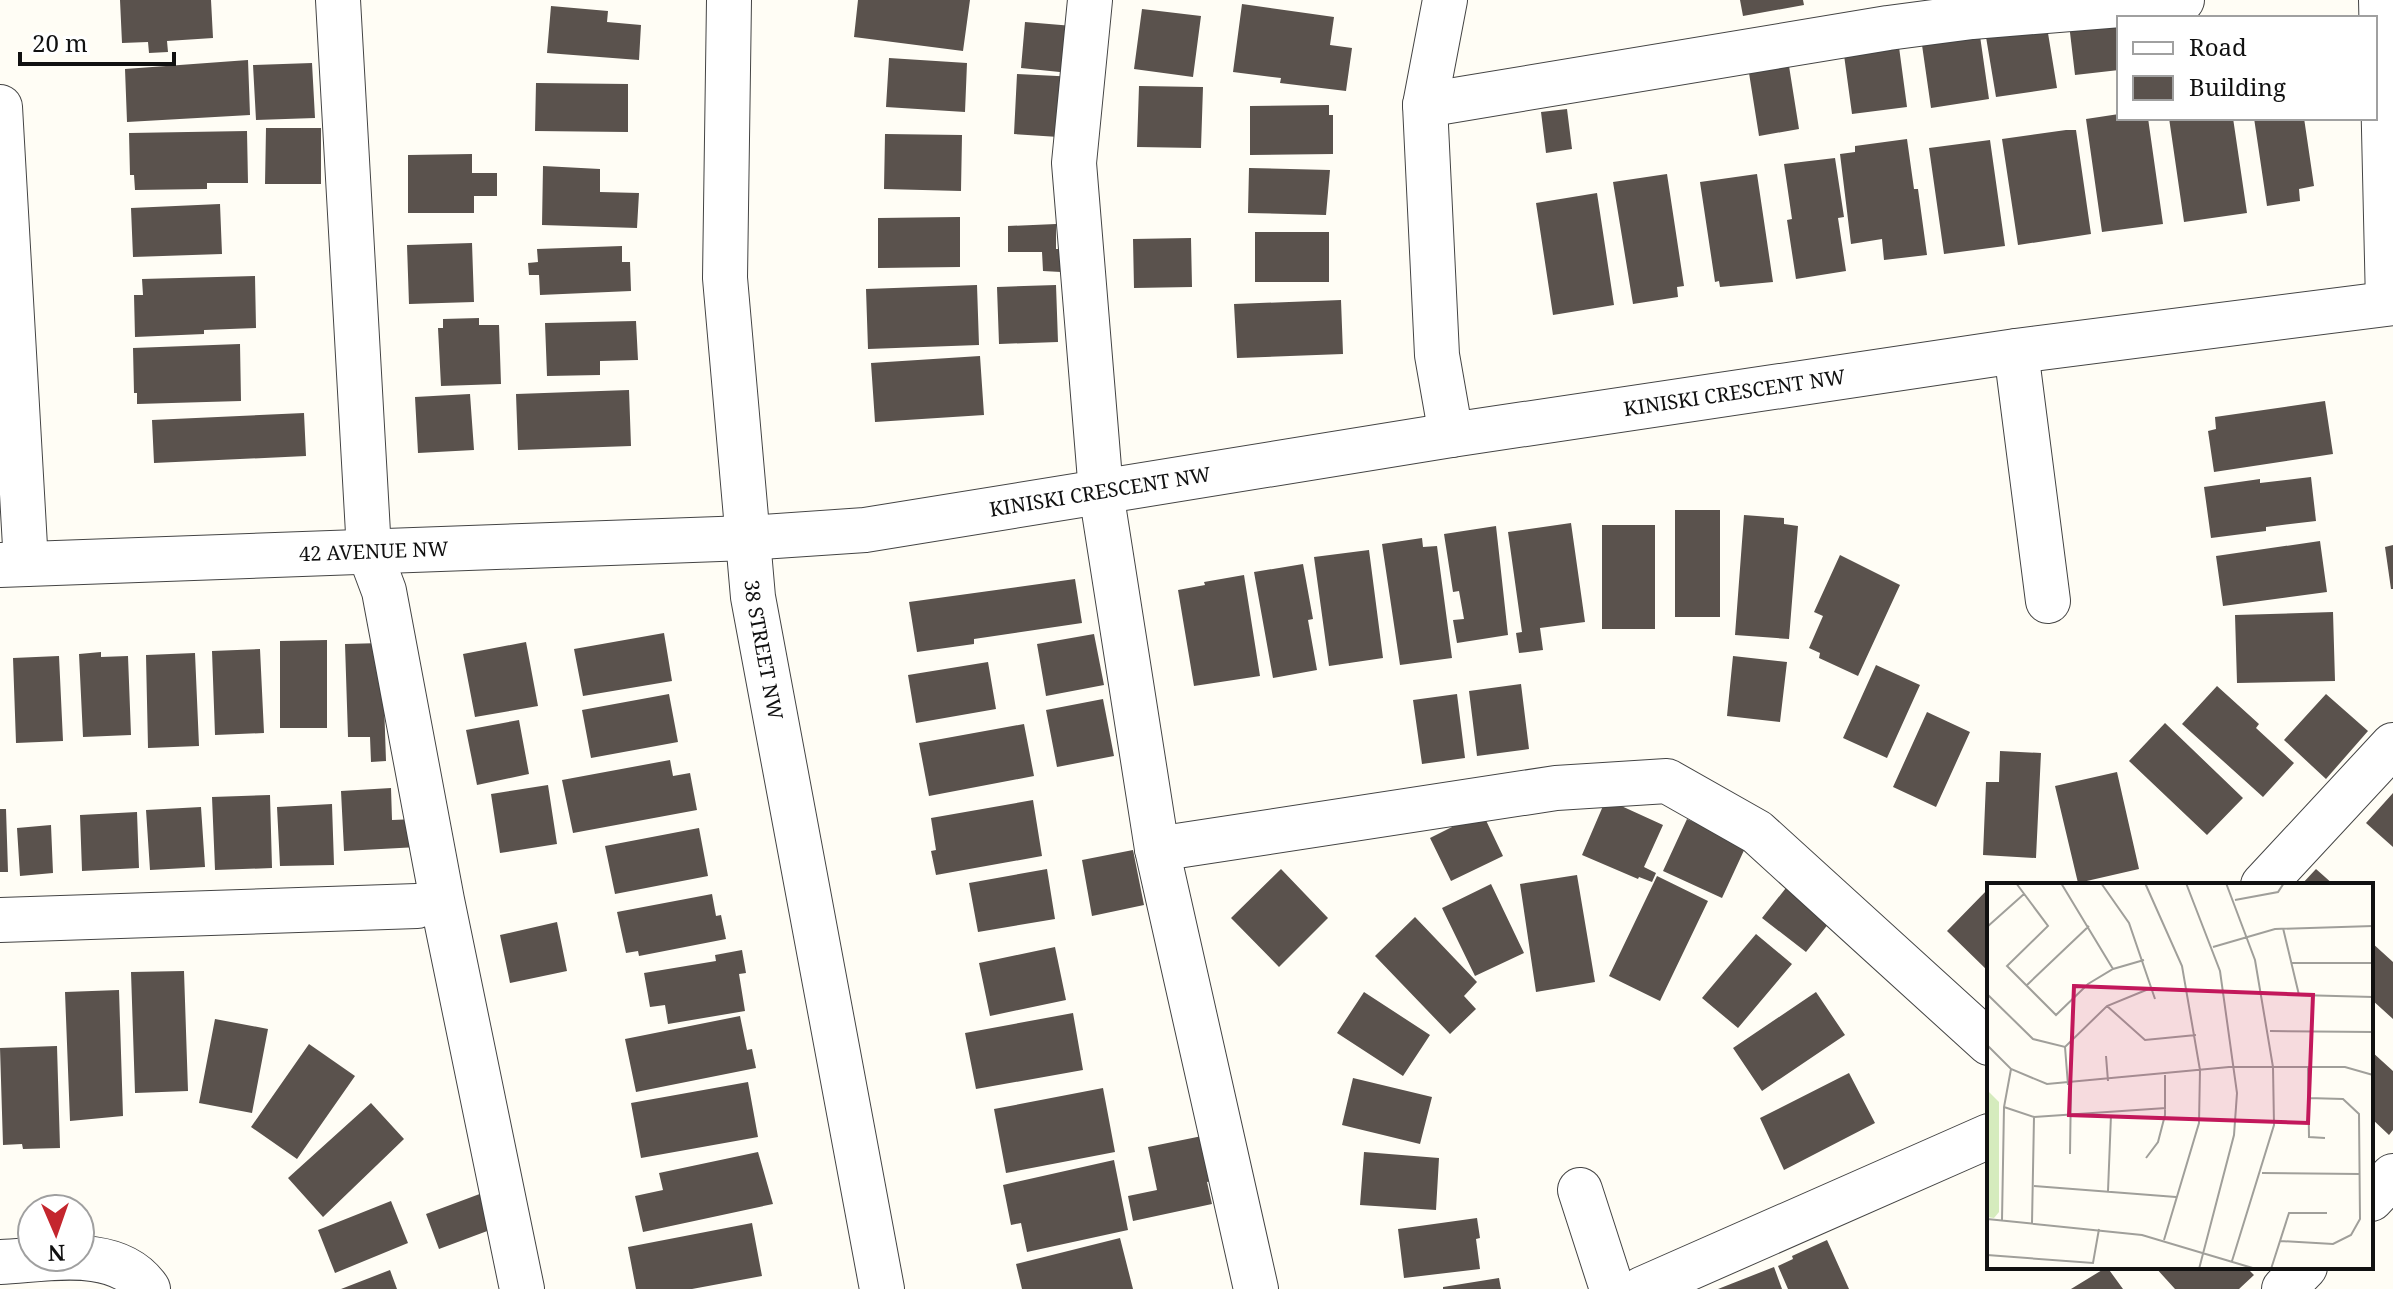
<svg xmlns="http://www.w3.org/2000/svg" width="2393" height="1289" font-family="'Noto Serif',serif">
  <style>
    .building { fill: #5a524d }
    .lines { fill: none; stroke-linecap: round; stroke-linejoin: round }
    .minor-casing { stroke: #444; stroke-width: 46 }
    .minor { stroke: #fff; stroke-width: 44 }
    .labels { text-anchor: middle; stroke-width: 8; stroke-linejoin: round; paint-order: stroke }
    .street-label { font-size: 20px; fill: #111; stroke: #fff }
    .inset-road { fill: none; stroke: #a09f9a; stroke-width: 2 }
    .view { fill: #c2185b; fill-opacity: 0.15; stroke: #c2185b; stroke-width: 4 }
    .inset-edge { fill: none; stroke: #111; stroke-width: 4 }
  </style>
  <rect width="100%" height="100%" fill="#fffdf5"/>
  <path class="building" d="M120,0h91l2,38 -46,3 1,11 -19,1 -1,-11 -26,1z
    M858,0h112l-7,51 -109,-14z
    M1740,0h63l1,5 -61,11z
    M1242,4l92,13 -4,28 22,3 -6,43 -66,-8 1,-5 -48,-6z
    M551,6l57,5 -1,11 34,3 -2,35 -92,-7z
    M1142,9l59,7 -8,61 -59,-8z
    M2119,18v52l-44,5 -6,-51z
    M1025,22l48,4 6,48 -58,-6z
    M2047,27l10,61 -61,9 -10,-60z
    M1980,36l9,63 -58,9 -9,-63z
    M1899,47l8,60 -55,7 -8,-59z
    M889,58l78,5 -2,49 -79,-5z
    M248,60l2,55 -123,7 -2,-53z
    M312,63l3,55 -59,2 -3,-55z
    M1789,66l10,63 -40,7 -10,-63z
    M1017,74l60,3 -3,61 -60,-4z
    M536,83l92,1v48l-93,-1z
    M1139,86l64,1 -2,61 -64,-1z
    M1329,105v10h4v39l-83,1v-49z
    M1567,109l5,40 -26,4 -5,-41z
    M2119,114v4h29l15,106 -61,8 -16,-113z
    M2169,118h64l14,95 -63,9z
    M2254,118h50l10,68 -15,3 1,12 -33,5z
    M266,128h55v56h-56z
    M2066,130h10l15,104 -73,11 -16,-106z
    M247,131l1,52h-41v6l-72,1 -1,-15h-4l-1,-42z
    M885,134l77,1 -1,56 -77,-2z
    M1907,139l7,50h4l9,66 -43,5 -2,-21 -31,5 -11,-90 15,-2v-6z
    M1990,140l15,106 -61,8 -15,-106z
    M472,154v19h25v23h-23v17h-66v-58z
    M1835,158l9,59 -6,1 8,53 -50,8 -9,-59 5,-1 -8,-55z
    M543,166l57,3v23l39,1 -2,35 -95,-3z
    M1249,168l81,2 -4,45 -78,-2z
    M1667,174l17,112 -7,1 1,10 -45,7 -20,-122z
    M1757,174l16,108 -53,5 -1,-6 -4,1 -15,-100z
    M1597,193l17,112 -61,10 -17,-112z
    M220,204l2,50 -89,3 -2,-49z
    M960,217v50l-82,1v-50z
    M1056,224v25h4l1,23 -18,-1 -1,-19h-34v-26z
    M1255,232h74v50h-74z
    M1191,238l1,49 -58,1 -1,-49z
    M472,243l2,59 -65,2 -2,-59z
    M622,246v16h8l1,29 -91,4 -1,-20h-10l-1,-12 10,-1 -1,-13z
    M255,276l1,52 -52,2v4l-69,3 -1,-42h9l-1,-16z
    M977,285l2,60 -111,4 -2,-60z
    M1056,285l2,57 -59,2 -2,-57z
    M1341,300l2,54 -106,4 -3,-54z
    M479,318v7h20l2,59 -60,2 -3,-58h5v-9z
    M636,321l2,39 -38,1v14l-53,1 -2,-53z
    M240,344l1,57 -104,3v-11h-3l-1,-45z
    M980,356l4,59 -109,7 -4,-59z
    M629,390l2,56 -113,4 -2,-56z
    M470,394l4,56 -56,3 -3,-56z
    M2325,401l8,53 -119,18 -6,-41 8,-2 -1,-12z
    M304,413l2,43 -152,7 -2,-43z
    M2311,477l5,44 -50,6v4l-55,7 -7,-51 56,-8v4z
    M1675,510h45v107h-45z
    M1744,515l40,3v6l14,2 -9,113 -54,-4z
    M1571,523l14,99 -45,6 3,22 -24,3 -3,-20 6,-1 -14,-100z
    M1602,525h53v104h-53z
    M1496,526l12,109 -51,8 -4,-23 11,-1 -5,-28 -6,1 -9,-58z
    M1422,538l1,9 14,-1 15,112 -52,7 -18,-121z
    M2320,541l7,51 -104,14 -7,-50z
    M2393,545v44h-2l-6,-42z
    M1369,550l14,108 -54,8 -15,-109z
    M1840,555l60,30 -42,91 -39,-18 1,-5 -11,-5 14,-32 -9,-4z
    M1303,564l10,55 -5,1 9,50 -44,8 -19,-106z
    M1244,575l16,101 -66,10 -16,-96 27,-5 -1,-3z
    M1075,579l7,44 -108,16v5l-57,8 -8,-50z
    M2333,612l2,69 -98,2 -2,-68z
    M664,633l8,48 -89,15 -9,-47z
    M1094,634l10,51 -58,11 -9,-52z
    M327,640v88h-47v-87z
    M526,642l12,64 -63,11 -12,-63z
    M382,643l4,118 -15,1 -1,-25h-22l-3,-93z
    M260,649l4,84 -49,2 -3,-84z
    M101,652v5l27,-1 3,79 -48,2 -4,-83z
    M195,653l4,93 -51,2 -2,-93z
    M59,656l4,85 -47,2 -3,-85z
    M1733,656l54,6 -7,60 -53,-6z
    M988,662l8,47 -80,14 -8,-48z
    M1876,665l44,20 -33,73 -44,-20z
    M1521,684l8,65 -52,7 -8,-65z
    M2217,686l42,38 -3,4 38,35 -31,34 -81,-73z
    M669,694l9,48 -87,16 -9,-48z
    M1457,694l8,64 -43,6 -9,-64z
    M2326,694l42,37 -42,48 -42,-39z
    M1103,699l11,57 -57,11 -11,-57z
    M1927,712l43,20 -34,75 -43,-20z
    M519,720l10,54 -52,11 -11,-55z
    M2165,723l78,75 -36,37 -78,-74z
    M1024,724l10,52 -105,20 -10,-53z
    M2000,751l41,2 -5,105 -53,-3 3,-73h13z
    M670,760l3,16 17,-3 7,37 -124,23 -11,-53z
    M2117,772l22,97 -61,14 -23,-97z
    M548,785l9,59 -57,9 -9,-59z
    M391,788l1,32 24,-1 2,28 -74,4 -3,-60z
    M2393,793v54l-27,-24z
    M270,795l2,73 -57,2 -3,-73z
    M1606,799l57,26 -19,42 12,6 -4,9 -13,-5 -1,2 -56,-24z
    M1033,800l9,56 -106,19 -5,-24 5,-1 -5,-32z
    M332,804l2,61 -54,1 -3,-59z
    M201,807l4,60 -55,3 -4,-60z
    M0,809h6l2,63h-8z
    M137,812l2,56 -57,3 -2,-56z
    M1482,812l21,44 -52,25 -21,-43z
    M1687,819l59,27 -24,52 -59,-27z
    M51,825l2,48 -33,3 -3,-48z
    M699,828l9,48 -93,18 -10,-48z
    M1133,850l11,55 -52,11 -10,-56z
    M1047,869l8,50 -77,13 -9,-49z
    M1281,869l47,49 -49,49 -48,-49z
    M2316,869l18,16h-33z
    M1797,874l44,34 -35,44 -44,-34z
    M1577,875l18,107 -59,10 -16,-108z
    M1657,876l51,25 -48,100 -51,-25z
    M1491,884l33,69 -49,23 -33,-68z
    M1989,888v84l-42,-41z
    M712,894l4,22 5,-1 5,24 -87,17 -1,-5 -12,2 -9,-41z
    M1415,917l62,65 -13,14 12,13 -26,25 -75,-78z
    M557,922l10,49 -57,12 -10,-48z
    M1756,934l36,30 -54,64 -36,-30z
    M2371,942l22,20v57l-22,-20z
    M1055,947l11,53 -76,16 -11,-53z
    M742,950l4,23 -7,1 6,37 -77,13 -3,-19 -15,2 -6,-34 72,-12 -1,-6z
    M184,971l4,120 -53,2 -4,-121z
    M119,990l4,126 -53,5 -5,-129z
    M1364,992l66,43 -27,41 -66,-43z
    M1816,992l29,43 -83,56 -29,-43z
    M1073,1013l10,57 -107,19 -11,-56z
    M740,1016l7,34 5,-1 4,19 -120,24 -11,-53z
    M215,1019l53,10 -16,84 -53,-10z
    M309,1044l46,32 -58,83 -46,-32z
    M57,1046l3,102 -37,1 -1,-5 -19,1 -3,-97z
    M2371,1051l22,20v59l-4,5 -18,-17z
    M1849,1073l26,50 -91,47 -24,-52z
    M1353,1078l79,19 -12,47 -78,-19z
    M748,1082l10,55 -117,21 -10,-55z
    M1103,1088l12,64 -109,21 -12,-64z
    M371,1103l33,36 -81,78 -35,-39z
    M1207,1135l10,45 -10,2 5,22 -79,17 -5,-25 29,-6 -9,-43z
    M758,1152l15,52 -130,28 -8,-36 28,-6 -4,-17z
    M1364,1152l75,6 -3,52 -76,-5z
    M1114,1160l14,70 -101,22 -6,-29 -10,2 -8,-40z
    M485,1192l13,35 -59,22 -13,-35z
    M391,1201l17,42 -73,30 -17,-43z
    M1477,1218l3,20 -4,1 4,30 -76,9 -6,-49z
    M752,1223l10,53 -70,13h-56l-8,-42z
    M1120,1238l13,51h-111l-6,-25z
    M1827,1240l22,49h-61l-10,-23 15,-7 -1,-3z
    M1774,1267l8,22h-64z
    M2107,1267l16,22h-52z
    M2155,1267h91l8,8 -15,14h-64z
    M390,1270l7,19h-56z
    M1499,1278l2,11h-58v-2z"/>
  <g class="lines">
    <defs>
      <g id="minor">
        <path d="M338,0l31,551 15,40 58,309 80,389"/>
        <path id="s1" d="M729,0l-4,278 28,319 129,692"/>
        <path d="M1090,0l-16,163 27,329 56,357 99,440"/>
        <path d="M1445,0l-20,105 12,250 14,80"/>
        <path d="M2381,0l7,303"/>
        <path d="M1425,105l463,-77 84,-11 210,-17"/>
        <path d="M0,107l26,457"/>
        <path d="M2016,351l32,250"/>
        <path id="s2" d="M0,565l747,-27 118,-8 586,-95 565,-84 377,-48"/>
        <path d="M1157,849l399,-61 111,-7 90,51 232,211"/>
        <path d="M2263,885l130,-140"/>
        <path d="M0,920l417,-14"/>
        <path d="M1580,1190l32,99"/>
        <path d="M2371,1199l22,-23"/>
        <path d="M0,1262c47,-2 117,-18 148,27"/>
        <path d="M1642,1289l347,-153"/>
        <path d="M2284,1289l21,-22"/>
      </g>
    </defs>
    <use href="#minor" class="minor-casing"/>
    <use href="#minor" class="minor"/>
  </g>
  <g class="labels">
    <g class="street-label">
      <text dy="7" stroke="none"><textPath href="#s2" startOffset="1746">KINISKI CRESCENT NW</textPath></text>
      <text dy="7" stroke="none"><textPath href="#s2" startOffset="1104">KINISKI CRESCENT NW</textPath></text>
      <text dy="7" stroke="none"><textPath href="#s2" startOffset="374">42 AVENUE NW</textPath></text>
      <text dy="7" stroke="none"><textPath href="#s1" startOffset="652">38 STREET NW</textPath></text>
    </g>
  </g>
  <g transform="translate(1987 883)">
    <rect width="386" height="386" fill="#fffdf5"/>
    <path d="M0,207l12,12v110l-5,6 -7,-1z" fill="#d5ebbd"/>
    <path class="inset-road" d="M29,0l32,43 -41,40 49,49 32,-31 25,-15 31,-9M74,0l52,86M114,0l28,40 26,76M158,0l37,83 18,104 -1,53 -35,117M199,0l34,88 17,122 -3,42 -35,134M239,0l29,77 18,107 1,58 -42,136M248,17l43,-8 6,-9M0,44l37,-33M296,45l16,67 74,2M226,64l62,-18 98,-3M304,80h82M40,102l62,-59M0,111l46,45 32,8 42,-41 44,-18M120,123l38,34 51,-5M283,148l103,1M0,162l24,24 36,15 182,-17h116l28,8M78,164l3,38M119,173l2,25M321,184l1,70 16,1M17,224l30,10 132,-9M83,271l1,-69M159,275l12,-16 7,-27v-40M275,290l98,1M47,303l142,11M121,308l3,-76M0,336l155,16 114,34M15,337l2,-113 7,-38M45,340l2,-106M293,358l53,3 18,-9 9,-16 -1,-105 -16,-15 -35,-1M0,372l106,8 6,-34M284,386l18,-56h38"/>
    <path class="view" d="M87,103l239,9 -5,128 -239,-8z"/>
    <rect width="386" height="386" class="inset-edge"/>
  </g>
  <rect x="2117" y="16" width="260" height="104" fill="#ffffff" stroke="#a0a0a0" stroke-width="2"/>
  <rect x="2133" y="42" width="40" height="12" fill="#ffffff" stroke="#a0a0a0" stroke-width="2"/>
  <text x="2189" y="56" font-size="24" fill="#111111">Road</text>
  <rect x="2133" y="76" width="40" height="24" fill="#5a524d" stroke="#a0a0a0" stroke-width="2"/>
  <text x="2189" y="96" font-size="24" fill="#111111">Building</text>
  <g transform="translate(56 1233) rotate(178)"><circle r="38" fill="#ffffff" stroke="#a0a0a0" stroke-width="2"/>
  <path d="M0-6L14 30L0 20L-14 30Z" fill="#c4262e"/>
  <text y="-12" font-size="22" font-weight="bold" text-anchor="middle" fill="#111111">N</text>
  </g>
  <path d="M20 52v12h154v-12" fill="none" stroke="#111111" stroke-width="4"/>
  <text x="32" y="52" font-size="24" fill="#111111" stroke="#ffffff" stroke-width="6" paint-order="stroke">20 m</text>
</svg>
